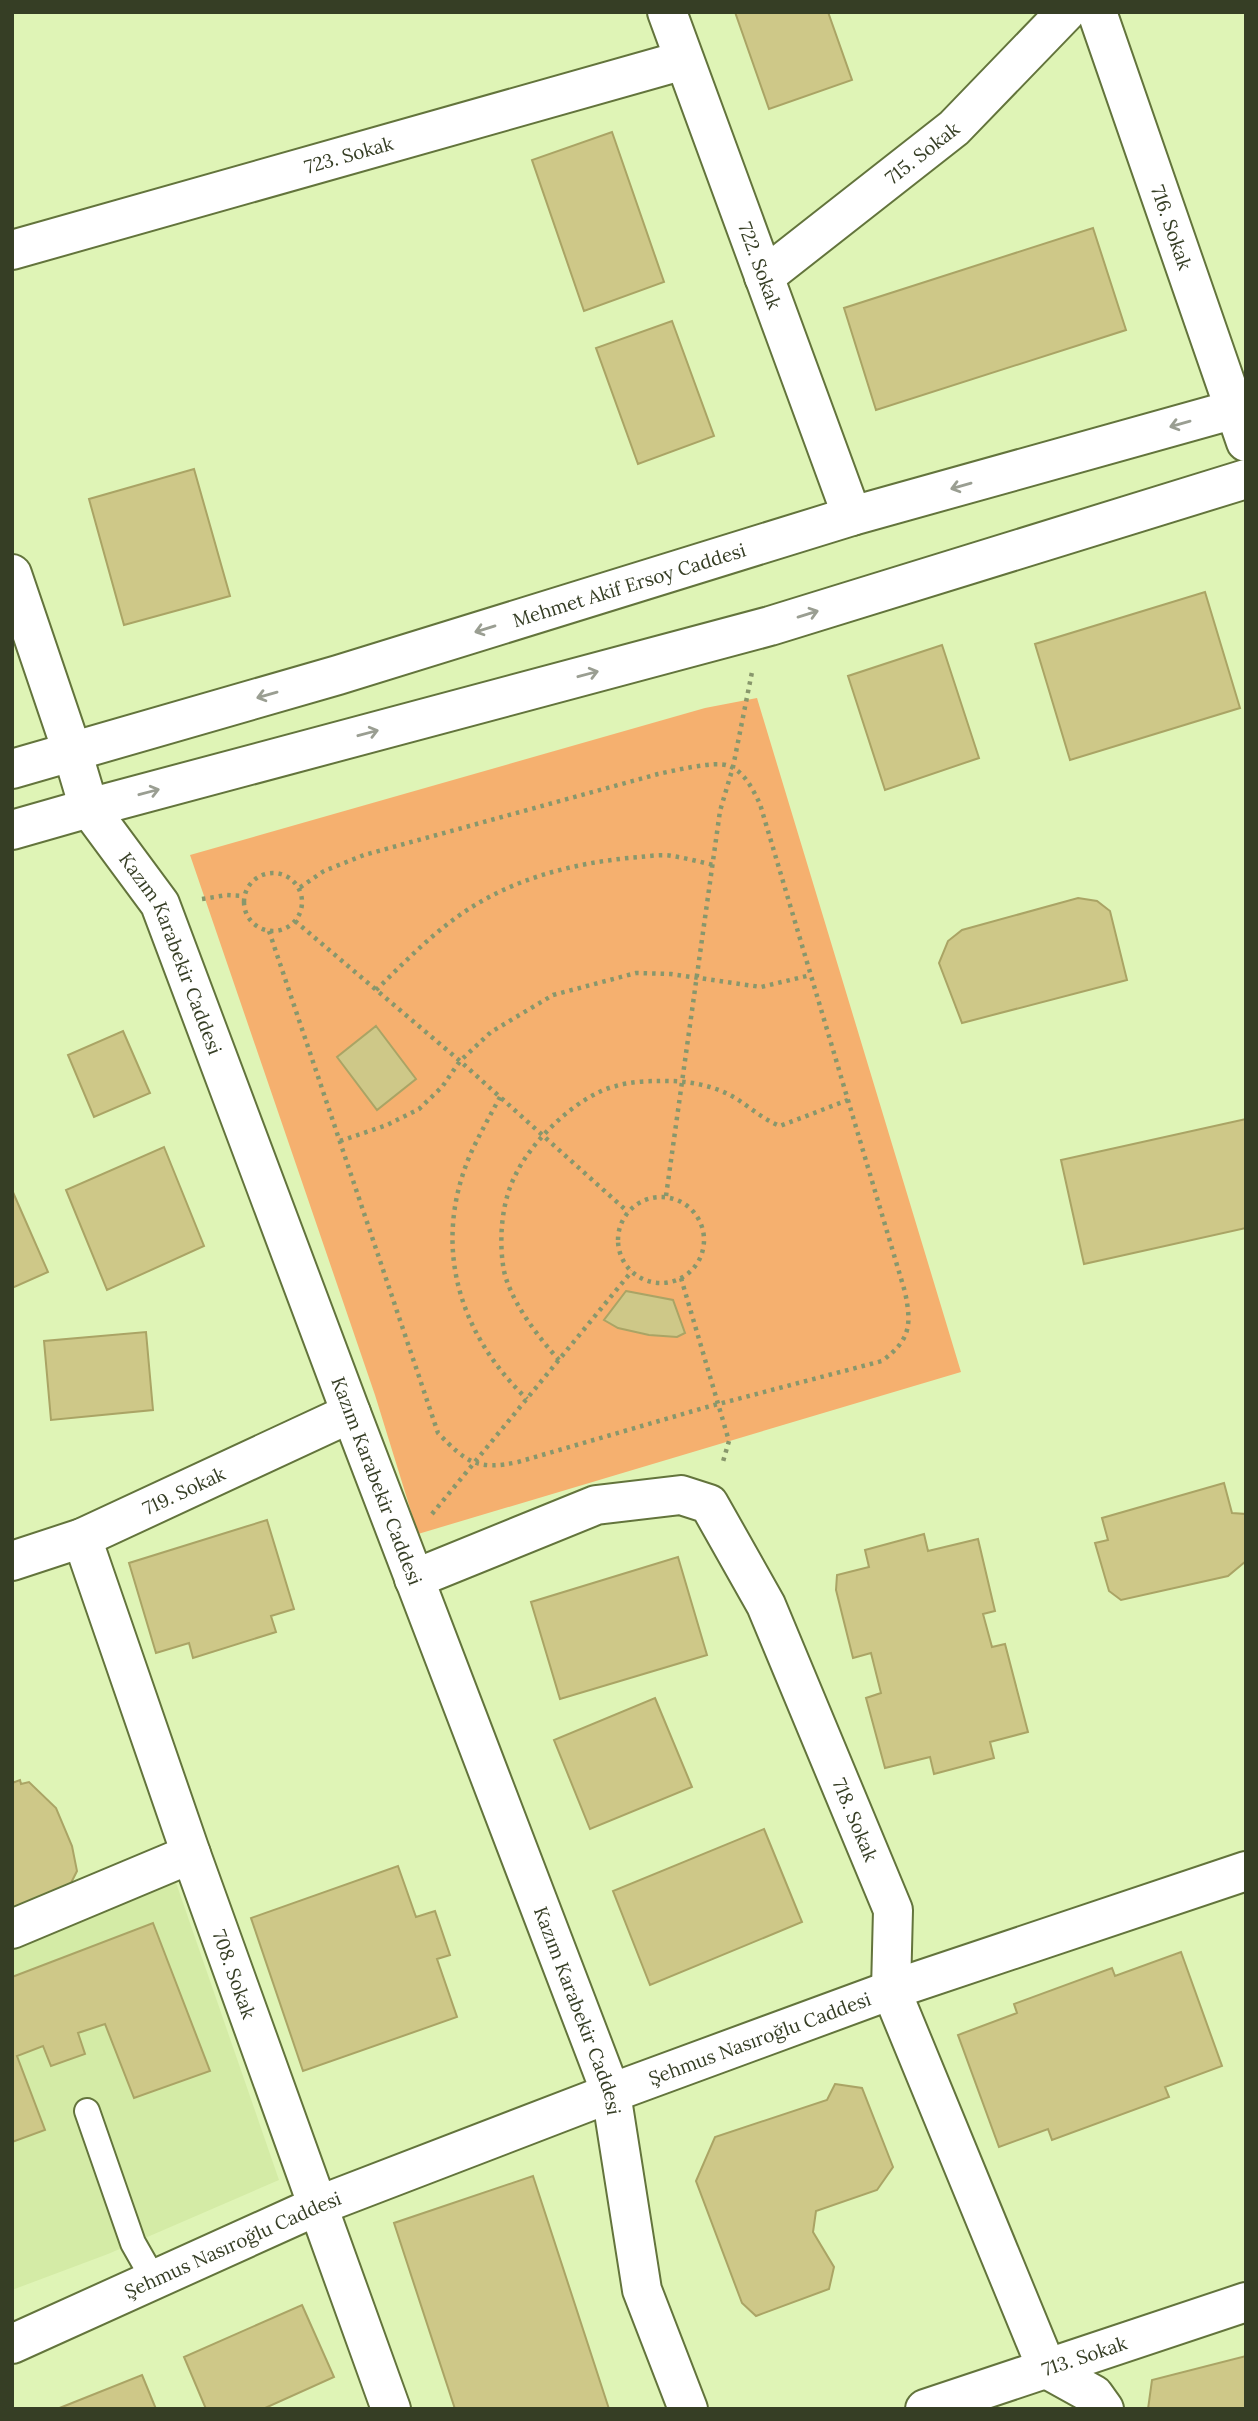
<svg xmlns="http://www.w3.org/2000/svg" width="1258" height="2421" font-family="Lora,serif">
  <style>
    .built { fill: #d4eba6 }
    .green { fill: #f5b06f }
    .building { fill: #cec888; stroke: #aaa465; stroke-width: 2 }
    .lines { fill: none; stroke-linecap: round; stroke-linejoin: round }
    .service-casing { stroke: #63743c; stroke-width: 28 }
    .minor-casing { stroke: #63743c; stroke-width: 42 }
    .tertiary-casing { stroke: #63743c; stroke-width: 42 }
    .path { stroke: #88976c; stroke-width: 4.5; stroke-dasharray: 3.5 5; stroke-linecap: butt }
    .service { stroke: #fff; stroke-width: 24 }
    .minor { stroke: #fff; stroke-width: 38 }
    .tertiary { stroke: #fff; stroke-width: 38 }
    .oneway { stroke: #9a9e92 }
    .labels { text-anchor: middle; stroke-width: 7; stroke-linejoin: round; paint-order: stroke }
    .street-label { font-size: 19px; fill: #363e25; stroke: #f0fdd8 }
  </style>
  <rect width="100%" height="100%" fill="#dff4b6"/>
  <path class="built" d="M173,1874l106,306 -171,74 -96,36v-351z"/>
  <path class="green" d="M757,698l204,674 -543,162 -43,-139 -185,-540 515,-147z"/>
  <path class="building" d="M735,12h93l24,68 -83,29z
    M612,132l52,150 -80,29 -52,-151z
    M1093,228l33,102 -250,80 -32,-102z
    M672,321l42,115 -76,28 -42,-116z
    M194,469l36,127 -106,29 -35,-126z
    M1205,592l35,116 -170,52 -35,-116z
    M942,645l37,113 -94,32 -37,-114z
    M1078,898l19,3 13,10 17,69 -165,43 -23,-60 9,-22 14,-11z
    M376,1026l40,53 -39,31 -40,-53z
    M123,1031l27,62 -56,24 -26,-62z
    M1246,1119v109l-162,36 -23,-104z
    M164,1147l40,99 -97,44 -41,-100z
    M12,1190l36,82 -36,16z
    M626,1291l47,9 12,33 -8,4 -28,-2 -31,-7 -14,-8z
    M146,1332l7,78 -102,10 -7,-79z
    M1224,1483l8,30 14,1v47l-18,15 -107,24 -12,-9 -14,-48 13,-3 -6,-22z
    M267,1520l27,89 -23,7 5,16 -83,26 -4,-15 -33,10 -27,-90z
    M924,1534l4,17 50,-12 17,72 -12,3 9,33 13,-3 23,88 -38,10 4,16 -60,16 -4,-17 -45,11 -19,-70 15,-5 -10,-40 -18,5 -17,-68 1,-15 32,-8 -4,-17z
    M678,1557l29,98 -147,44 -29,-97z
    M655,1698l37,89 -102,42 -36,-89z
    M20,1780l1,4 8,-2 27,26 16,38 5,25 -7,14 -58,32v-134z
    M764,1829l38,93 -152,63 -37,-94z
    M398,1866l18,51 19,-6 15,44 -13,4 20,58 -154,54 -52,-153z
    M153,1923l57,148 -76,27 -29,-74 -27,9 7,21 -34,12 -8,-20 -26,10 28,74 -33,12v-165z
    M1181,1952l41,114 -57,21 4,10 -117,43 -4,-11 -49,18 -41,-112 59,-22 -3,-9 98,-36 3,8z
    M835,2084l27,4 31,79 -16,23 -61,21 -3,21 21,35 -5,22 -73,27 -14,-13 -46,-122 19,-44 112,-37z
    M533,2176l76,233h-154l-61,-186z
    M302,2305l32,72 -71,32h-57l-22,-52z
    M1246,2356v53h-98l4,-29z
    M142,2375l14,34h-99z"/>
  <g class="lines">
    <defs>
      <path id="service" d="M87,2111l46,132 21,37"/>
      <g id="minor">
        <path id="s1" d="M667,12l185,504"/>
        <path id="s2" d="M1097,12l149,430"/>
        <path id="s3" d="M12,250l672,-190"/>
        <path id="s4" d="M764,277l190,-149 112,-116"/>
        <path id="s5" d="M82,1538l109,316 200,555"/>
        <path id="s6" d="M12,1561l70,-23 269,-125"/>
        <path id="s7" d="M414,1579l182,-74 85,-10 28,9 57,101 127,305 -2,80 156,379 47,26 10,14"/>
        <path d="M12,1929l179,-75"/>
        <path id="s8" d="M925,2409l321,-107"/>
      </g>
      <g id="tertiary">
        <path id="s9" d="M12,574l60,177 17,57 71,96 191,509 260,680 31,197 46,119"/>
        <path id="s10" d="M12,769l326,-94 514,-159 394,-110"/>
        <path d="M12,830l77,-22 681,-182 476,-147"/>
        <path id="s11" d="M12,2344l305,-138 294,-113 280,-103 355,-119"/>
      </g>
    </defs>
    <use href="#service" class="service-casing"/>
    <use href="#minor" class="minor-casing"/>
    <use href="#tertiary" class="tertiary-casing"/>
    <path class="path" d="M244 902a29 29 0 1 1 58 0a29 29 0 1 1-58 0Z
      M202,899l25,-4 17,1
      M295,921l165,140 168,151
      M269,931l169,502c28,29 39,38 80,29l189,-55 175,-46c28,-21 30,-35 23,-69l-145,-488c-7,-14 -15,-32 -31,-38 -13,-6 -56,5 -71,8l-294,81 -40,16 -25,17
      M376,990c33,-32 65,-66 106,-89 47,-27 104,-40 158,-44 10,-1 22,-3 32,-1 14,2 28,6 42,9
      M500,1097c-10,19 -21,38 -30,58 -38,90 -12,178 57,244
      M340,1141l47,-16 32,-16 23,-22 18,-26 31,-29 62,-37 83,-22 35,1 90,13 50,-12
      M666,1196l54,-385 13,-44 19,-95
      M618 1240a43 43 0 1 1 86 0a43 43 0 1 1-86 0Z
      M681,1278l48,163 -7,24
      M559,1360c-21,-23 -52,-63 -56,-95 -4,-28 -1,-64 12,-89 16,-35 63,-81 101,-90 13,-4 29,-5 42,-5 29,-1 58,4 82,20 13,9 25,19 40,25l68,-26
      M432,1514l200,-243"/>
    <use href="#service" class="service"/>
    <use href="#minor" class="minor"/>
    <use href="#tertiary" class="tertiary"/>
  </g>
  <defs><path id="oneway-shaft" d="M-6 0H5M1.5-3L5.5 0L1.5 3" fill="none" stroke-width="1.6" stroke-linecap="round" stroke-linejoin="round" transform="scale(1.75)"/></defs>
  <g class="oneway">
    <use href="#oneway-shaft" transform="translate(1180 424) rotate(164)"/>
    <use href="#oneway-shaft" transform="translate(961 486) rotate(164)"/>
    <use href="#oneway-shaft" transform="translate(808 614) rotate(-17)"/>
    <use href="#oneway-shaft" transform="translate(485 629) rotate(163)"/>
    <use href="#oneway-shaft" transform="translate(588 674) rotate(-15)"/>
    <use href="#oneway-shaft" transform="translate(267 695) rotate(164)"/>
    <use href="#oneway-shaft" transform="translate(368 733) rotate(-15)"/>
    <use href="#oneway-shaft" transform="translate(149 792) rotate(-15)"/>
  </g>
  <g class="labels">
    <g class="street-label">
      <text dy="7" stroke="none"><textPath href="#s4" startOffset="201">715. Sokak</textPath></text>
      <text dy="7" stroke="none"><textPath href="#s3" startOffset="350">723. Sokak</textPath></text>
      <text dy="7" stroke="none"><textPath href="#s2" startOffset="228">716. Sokak</textPath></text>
      <text dy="7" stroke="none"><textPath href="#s1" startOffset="270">722. Sokak</textPath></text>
      <text dy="7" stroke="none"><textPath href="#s10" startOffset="644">Mehmet Akif Ersoy Caddesi</textPath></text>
      <text dy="7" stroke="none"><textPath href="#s9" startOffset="415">Kazım Karabekir Caddesi</textPath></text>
      <text dy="7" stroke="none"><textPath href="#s9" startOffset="982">Kazım Karabekir Caddesi</textPath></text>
      <text dy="7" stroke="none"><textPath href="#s6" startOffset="186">719. Sokak</textPath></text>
      <text dy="7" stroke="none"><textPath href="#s7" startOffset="660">718. Sokak</textPath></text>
      <text dy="7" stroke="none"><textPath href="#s5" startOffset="462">708. Sokak</textPath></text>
      <text dy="7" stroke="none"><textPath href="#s9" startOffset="1549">Kazım Karabekir Caddesi</textPath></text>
      <text dy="7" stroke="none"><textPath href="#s11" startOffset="808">Şehmus Nasıroğlu Caddesi</textPath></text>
      <text dy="7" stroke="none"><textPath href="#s11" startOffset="242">Şehmus Nasıroğlu Caddesi</textPath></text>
      <text dy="7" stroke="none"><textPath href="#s8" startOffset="168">713. Sokak</textPath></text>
    </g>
  </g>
  <rect width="1258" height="2421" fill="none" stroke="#363e25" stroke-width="28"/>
</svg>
